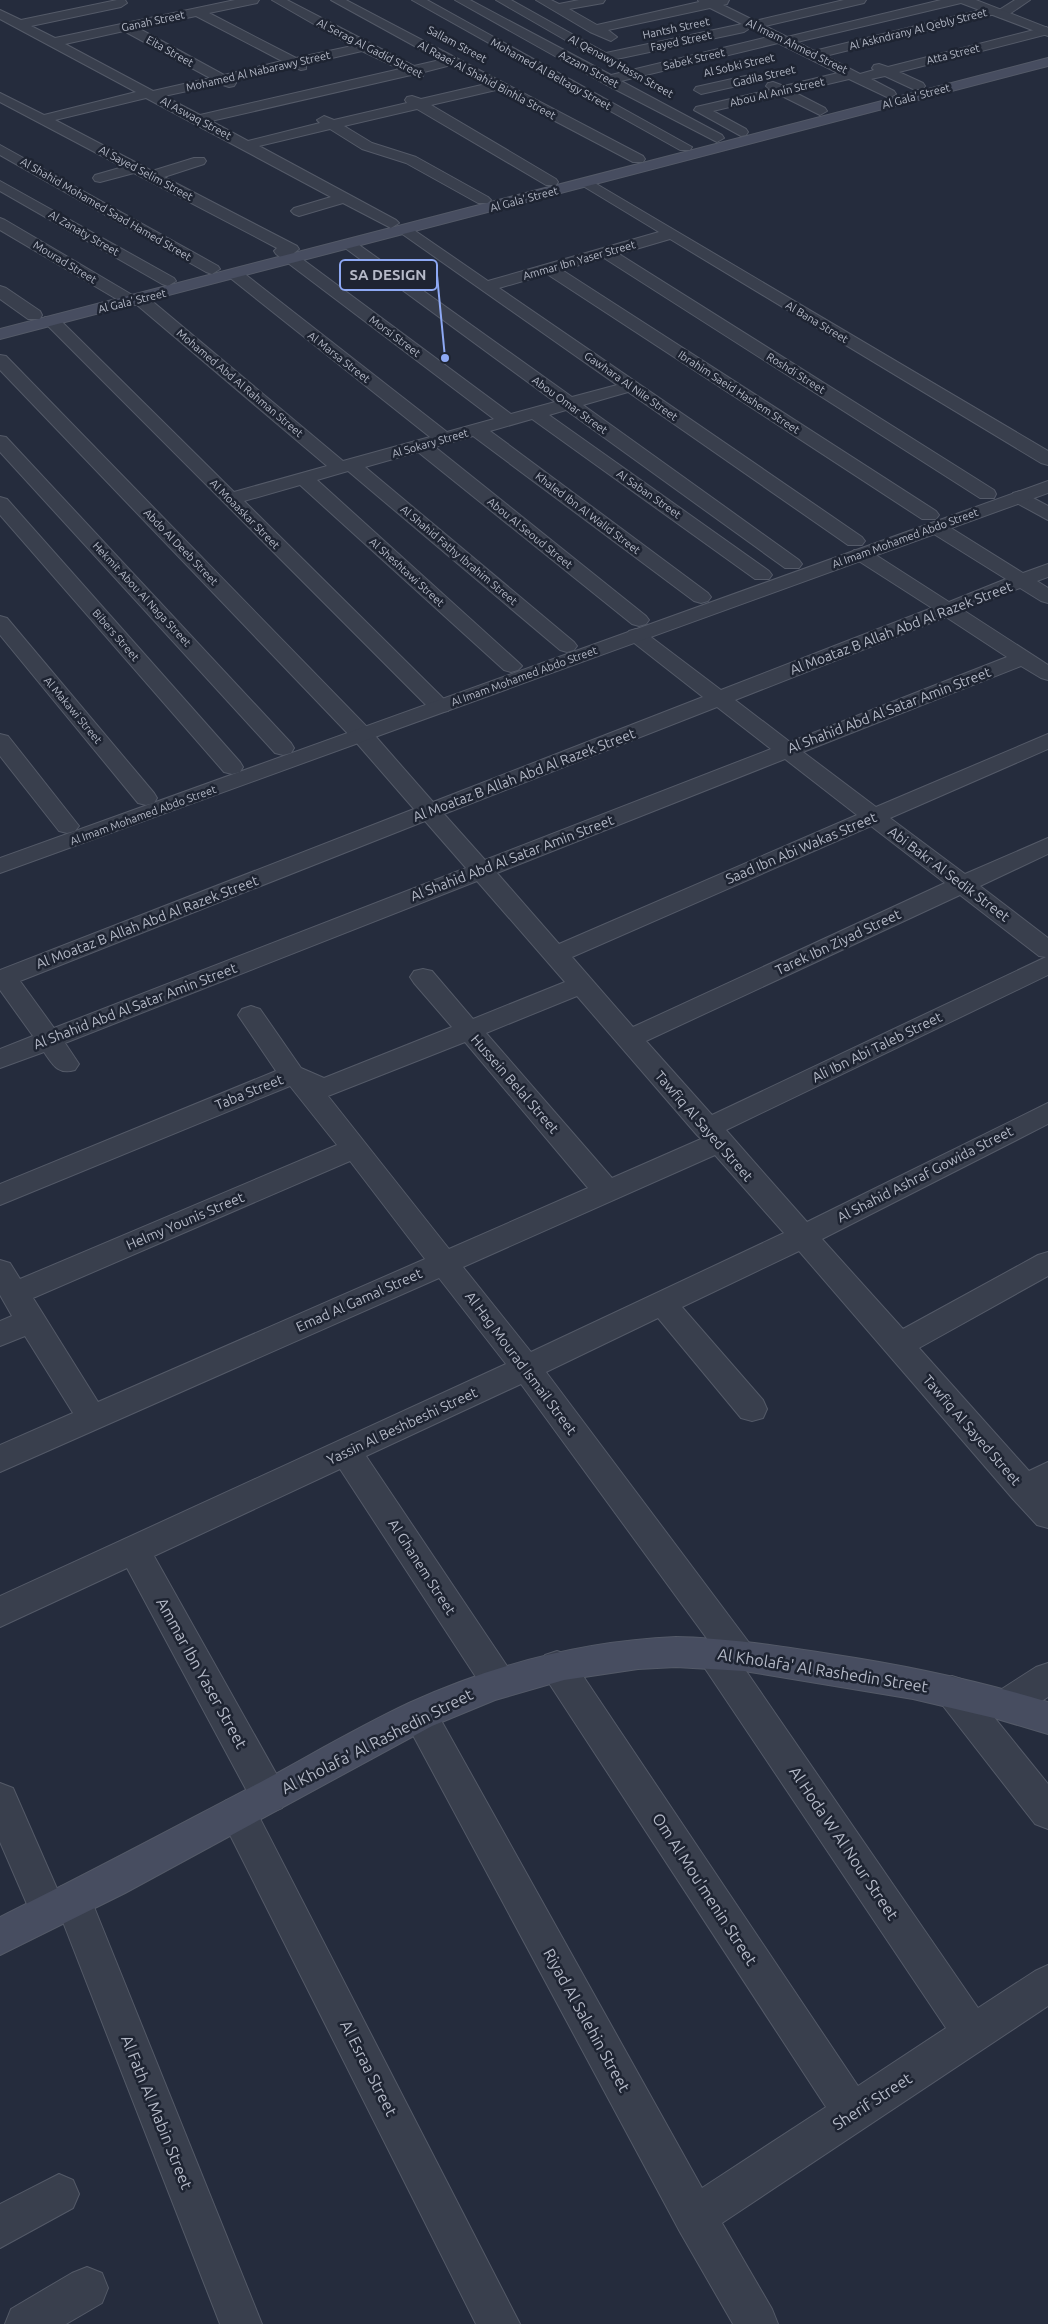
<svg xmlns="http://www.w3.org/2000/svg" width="1048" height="2324" font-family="Ubuntu,sans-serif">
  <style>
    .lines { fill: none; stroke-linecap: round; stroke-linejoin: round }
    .minor-casing { stroke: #545a68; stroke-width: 2 }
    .tertiary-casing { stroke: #545a68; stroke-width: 2 }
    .secondary-casing { stroke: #545a68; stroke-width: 2 }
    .minor { fill: #393f4d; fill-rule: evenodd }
    .tertiary { fill: #393f4d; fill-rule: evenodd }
    .secondary { fill: #474d60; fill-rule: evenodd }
    .labels { text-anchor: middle; stroke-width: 5; stroke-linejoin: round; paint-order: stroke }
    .far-street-label { font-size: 11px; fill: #b5bac8; stroke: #1e2432 }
    .street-label { font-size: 14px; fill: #b5bac8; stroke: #1e2432 }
    .near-street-label { font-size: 16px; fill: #b5bac8; stroke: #1e2432 }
    .leader { fill: none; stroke: #8ea9f4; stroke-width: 2 }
    .callout-dot { fill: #8ea9f4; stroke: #1e2432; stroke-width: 2 }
    .callout { fill: #1e2432; stroke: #8ea9f4; stroke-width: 2 }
    .callout-label { font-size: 15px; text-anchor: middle; font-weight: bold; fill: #b5bac8 }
  </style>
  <rect width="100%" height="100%" fill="#252c3d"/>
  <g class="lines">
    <defs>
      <path id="minor" d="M117,0h8l2,3 -6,4 -90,19 24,12 180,-38h24l-2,3 -48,10 87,45 56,-12 -80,-46h15l127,66 26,-6 -109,-60h15l297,156 2,3 -2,3h-10l-137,-72 -65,15 125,74 2,3 -2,3h-10l-129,-76 -73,17 28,17 44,14 72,40 3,3 -3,3h-10l-72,-40 -44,-14 -32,-20 -71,17 137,74 3,3 -8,5 -48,-25 -44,13 -5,-2 -3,-3 3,-3 37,-11 -185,-99 -91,22 97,51 42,-13h10l2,3 -2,3 -40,13 133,69 2,3 -5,4 217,161 44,-12 -214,-157 2,-3h12l217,155 45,-12 -219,-154 8,-5 5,2 77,53 171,-49 -76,-46 -2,-3 2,-3 5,-1 460,272v14l-7,-2 -371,-224 -51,15 375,236 2,4 -2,4h-14l-376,-240 -42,12 374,241 3,4 -3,4h-14l-375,-245 -48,14 363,249 3,4 -3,4h-14l-220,-153 -45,13 216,155 3,4 -3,4h-14l-219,-158 -17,5 220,156 3,4 -3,4h-14l-223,-160 -42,12 218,162 3,4 -3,4 -7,2 -7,-2 -221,-165 -38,11 211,169 3,4 -3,4 -7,2 -7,-2 -214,-172 -53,15 209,175 3,4 -3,4 -7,2 -7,-2 -212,-179 -31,9 201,182 4,4 -4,4 -7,2 -7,-2 -204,-185 -56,16 207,205 -3,5 -8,1 -8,-1 -389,-390 2,-4h12l177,175 93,-26 -190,-161 -12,-1 -125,-74v-12l5,2 129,76h12l197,165 87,-24 -201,-160 -2,-3 2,-3h12l206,161 47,-13 -218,-165 -2,-3 3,-3 -143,-75 -34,9 -5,-1 -2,-3 2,-3 28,-8 -123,-65v-9l44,22 92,-23 -136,-73v-9l21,10zM196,16l86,45 -58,14 -86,-47zM124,31l86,47 -57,13 -88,-47zM362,51l38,18 -200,46 -36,-19 56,-12 9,3 5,-1 2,-3 -2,-3 59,-13 8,3 5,-1v-5zM451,65l35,19 -65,15 -9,-3 -5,1 -2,3 2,3 -73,17 -10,-4 -7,4 3,3 -72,18 -37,-20 200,-46 12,1 1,-4z
        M412,0h15l265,147 -2,3h-10z
        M455,0h15l141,75 157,-38 -18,-9 -6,4 -137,29 -12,-4 -99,-57h15l95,53 136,-29 -32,-16 -102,22 9,7 -6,4 -21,-9 -54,-32h15l8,4 20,-4h26l-2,3 -34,6 28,16 102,-23 -1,-2h31l-2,4 -4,1 32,16 89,-21h22l-2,3 -99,23 22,11 154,-37h22l-2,3 -164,39 17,9 179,-44 6,3 16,-10h15l-25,17 -4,1 -6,-4 -170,42 35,18 14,-4 -2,-2 2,-3 5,-1 9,3 158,-40 2,1v6l-149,38 24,11 2,3 -2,3h-10l-28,-13 -14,3 23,12 2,3 -7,4 -40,-19 -55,13 31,16 2,3 -7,4 -40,-20 -67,16 33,18 2,3 -2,3 -5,1 -47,-26 2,-3 74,-17 -4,-4 2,-3 5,-1 11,4 54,-13 -60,-30 -157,38 101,54 2,3 -7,4 -114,-59z
        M750,75l5,1 2,3 -2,3 -54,12 -7,-4 2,-3z
        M0,145l218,121 2,3 -8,5 -6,-2 -206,-117z
        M0,181l174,97 2,3 -8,5 -6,-2 -162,-93z
        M0,286l6,2 34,23 2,4 -2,4h-12l-28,-20z
        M0,355l6,1 364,374 63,72 270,-105 -74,-58 -3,-4 3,-4 7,-2 7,2 78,59 211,-82 -78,-50 -3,-4 3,-4h14l81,52 57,-23 -77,-48 -3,-4 3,-4h14l80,50 25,-9v13l-11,4 11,7v15l-7,-2 -21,-13 -57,22 85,55v15l-7,-2 -20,-12 -218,86 73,55 172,-73v15l-158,69 75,56 83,-36v16l-68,32 68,52v37l-322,155 81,92 241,-119v21l-226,115 81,90 135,-74 10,-3v24l-129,72 110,123 19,-9v66l-11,-3 -24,-26 -214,-248 -117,56 81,93 4,9 -4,9 -11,3 -11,-3 -83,-100 -112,54 204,272 5,11 -5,11 -6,2 234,340 57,-37 13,-6v41l-326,217 50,86 6,15h-45l-53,-92 -272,-506 -5,-11 5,-11 12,-5 12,5 270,484 124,-81 -281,-430 -5,-11 5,-11 12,-4 12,4 289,431 88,-58 -244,-364 -5,-11 5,-11 6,-2 -187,-256 -155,72 145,216 5,11 -5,11 -12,4 -12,-4 -147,-225 -186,87 128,228 5,12 -5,12 -13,5 -13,-5 -129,-240 -127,59v-31l506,-232 -67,-86 -439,194v-27l73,-32 -48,-77 -25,10v-25l12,-5 -12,-21v-35l10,3 10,16 317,-134 -47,-59 -290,119v-21l276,-113 -38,-56 4,-6 9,-3 9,3 41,59 23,10 128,-51 -38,-44 -4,-6 4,-6 9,-2 9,2 41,48 92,-37 -88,-101 -412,162 14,21 -4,6c-17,5 -22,-5 -31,-18l-44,16v-19l33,-13 -33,-46v-20l414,-161 -60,-69 -354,-370zM946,617l61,40 -217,85 -55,-42zM717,707l54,42 -286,111 -41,-46zM785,759l72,56 -298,129 -62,-71zM425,821l41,47 -412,160 -34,-47zM871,826l74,57 -312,144 -61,-70zM960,895l79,61 7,1 -334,158 -66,-74zM577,996l120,139 4,4 -89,39 -126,-145zM465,1042l123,146 -139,61 -121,-153zM715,1155l69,78 -253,119 -68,-85zM350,1161l75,98 -327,143 -65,-104z
        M0,436l6,1 285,306 3,5 -3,5 -8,2 -8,-2 -275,-301z
        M1020,491l28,15v14l-35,-19 -2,-4 2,-4z
        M0,497l7,2 233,263 3,5 -3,5 -8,2 -8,-2 -224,-257z
        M0,616l7,2 147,175 3,5 -3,5 -8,2 -8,-2 -138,-168z
        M0,734l8,2 67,85 4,5 -4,5 -8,2 -8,-2 -59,-75z
        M1048,1663v34l-30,19 -12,5 -12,-5 -5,-11 5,-11 42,-27z
        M952,1676l12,4 84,104v45l-13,-5 -95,-122 -5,-11 5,-11z
        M0,1783l13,5 45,103 2,-4 13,-5 13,5 176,437h-42l-157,-402 -14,8 -13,-5 -36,-83z
        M238,1796l13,5 269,523h-44l-251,-499 -5,-12 5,-12z
        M59,2174l14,6 6,14 -6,14 -73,40v-44z
        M87,2267l15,6 6,15 -6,15 -36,21h-61l6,-15 61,-36z"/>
      <path id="tertiary" d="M959,0h17l72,28v8l-87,-33z
        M1048,481v12l-1048,380v-15z"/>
      <path id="secondary" d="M1048,58v8l-1048,273v-10z
        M676,1637c52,1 102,9 154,17 74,11 146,26 218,48v32l-54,-16 -81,-19 -169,-28 -68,-4 -38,2 -74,11 -69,20 -63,26 -307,167 -125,62v-38c87,-43 173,-89 259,-134 50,-27 99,-56 150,-80 86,-39 173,-62 267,-66z"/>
    </defs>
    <use href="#minor" class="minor-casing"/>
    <use href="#tertiary" class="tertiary-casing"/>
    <use href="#secondary" class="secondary-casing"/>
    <use href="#minor" class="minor"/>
    <use href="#tertiary" class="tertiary"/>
    <use href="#secondary" class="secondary"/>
  </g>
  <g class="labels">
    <g class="far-street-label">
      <text transform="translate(153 21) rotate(-12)" y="4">Ganah Street</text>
      <text transform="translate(676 28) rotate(-12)" y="4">Hantsh Street</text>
      <text transform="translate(918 29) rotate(-14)" y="4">Al Askndrany Al Qebly Street</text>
      <text transform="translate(681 41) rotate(-12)" y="4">Fayed Street</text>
      <text transform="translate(457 44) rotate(28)" y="4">Sallam Street</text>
      <text transform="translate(797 46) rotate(26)" y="4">Al Imam Ahmed Street</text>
      <text transform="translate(370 48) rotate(27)" y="4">Al Serag Al Gadid Street</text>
      <text transform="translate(170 51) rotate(29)" y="4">Eita Street</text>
      <text transform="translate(953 54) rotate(-14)" y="4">Atta Street</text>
      <text transform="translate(694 59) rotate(-13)" y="4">Sabek Street</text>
      <text transform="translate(739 65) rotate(-13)" y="4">Al Sobki Street</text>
      <text transform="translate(621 66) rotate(29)" y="4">Al Qenawy Hassn Street</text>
      <text transform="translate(589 69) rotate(28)" y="4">Azzam Street</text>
      <text transform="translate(258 71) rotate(-13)" y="4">Mohamed Al Nabarawy Street</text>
      <text transform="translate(551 74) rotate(29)" y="4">Mohamed Al Beltagy Street</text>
      <text transform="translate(764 76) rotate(-13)" y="4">Gadila Street</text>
      <text transform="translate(487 80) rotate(28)" y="4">Al Raaei Al Shahid Binhla Street</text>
      <text transform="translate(777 92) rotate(-13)" y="4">Abou Al Anin Street</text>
      <text transform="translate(916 96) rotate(-15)" y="4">Al Gala' Street</text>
      <text transform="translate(196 118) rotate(28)" y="4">Al Aswaq Street</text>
      <text transform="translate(146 173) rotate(28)" y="4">Al Sayed Selim Street</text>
      <text transform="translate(524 199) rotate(-15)" y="4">Al Gala' Street</text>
      <text transform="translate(106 209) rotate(30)" y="4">Al Shahid Mohamed Saad Hamed Street</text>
      <text transform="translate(84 233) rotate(30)" y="4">Al Zanaty Street</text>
      <text transform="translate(579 260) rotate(-16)" y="4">Ammar Ibn Yaser Street</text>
      <text transform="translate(65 262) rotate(31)" y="4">Mourad Street</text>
      <text transform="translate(132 301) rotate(-14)" y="4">Al Gala' Street</text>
      <text transform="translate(817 322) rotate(31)" y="4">Al Bana Street</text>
      <text transform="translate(395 336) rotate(37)" y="4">Morsi Street</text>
      <text transform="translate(339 357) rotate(38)" y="4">Al Marsa Street</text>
      <text transform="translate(796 373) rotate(32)" y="4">Roshdi Street</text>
      <text transform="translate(240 383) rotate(40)" y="4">Mohamed Abd Al Rahman Street</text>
      <text transform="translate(631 386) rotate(35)" y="4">Gawhara Al Nile Street</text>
      <text transform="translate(739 392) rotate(33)" y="4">Ibrahim Saeid Hashem Street</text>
      <text transform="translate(570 405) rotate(36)" y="4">Abou Omar Street</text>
      <text transform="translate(430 443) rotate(-16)" y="4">Al Sokary Street</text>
      <text transform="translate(649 494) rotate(35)" y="4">Al Saban Street</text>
      <text transform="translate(588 513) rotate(37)" y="4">Khaled Ibn Al Walid Street</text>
      <text transform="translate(245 514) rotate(45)" y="4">Al Moaaskar Street</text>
      <text transform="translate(530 533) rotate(39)" y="4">Abou Al Seoud Street</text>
      <text transform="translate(905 538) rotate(-20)" y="4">Al Imam Mohamed Abdo Street</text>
      <text transform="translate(181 547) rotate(46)" y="4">Abdo Al Deeb Street</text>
      <text transform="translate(459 555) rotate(40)" y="4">Al Shahid Fathy Ibrahim Street</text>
      <text transform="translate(407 572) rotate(42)" y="4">Al Sheshtawi Street</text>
      <text transform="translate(142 594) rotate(47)" y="4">Hekmit Abou Al Naga Street</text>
      <text transform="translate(116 635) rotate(49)" y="4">Bibers Street</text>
      <text transform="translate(524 676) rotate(-20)" y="4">Al Imam Mohamed Abdo Street</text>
      <text transform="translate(73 710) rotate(50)" y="4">Al Makawi Street</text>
      <text transform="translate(143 815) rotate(-20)" y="4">Al Imam Mohamed Abdo Street</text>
    </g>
    <g class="street-label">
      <text transform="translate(901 628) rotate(-21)" y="5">Al Moataz B Allah Abd Al Razek Street</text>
      <text transform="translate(889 710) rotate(-21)" y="5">Al Shahid Abd Al Satar Amin Street</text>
      <text transform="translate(524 775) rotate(-21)" y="5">Al Moataz B Allah Abd Al Razek Street</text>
      <text transform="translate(801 848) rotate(-23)" y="5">Saad Ibn Abi Wakas Street</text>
      <text transform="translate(512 858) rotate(-21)" y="5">Al Shahid Abd Al Satar Amin Street</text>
      <text transform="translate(949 874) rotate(37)" y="5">Abi Bakr Al Sedik Street</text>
      <text transform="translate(147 922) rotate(-21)" y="5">Al Moataz B Allah Abd Al Razek Street</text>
      <text transform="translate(838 942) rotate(-25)" y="5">Tarek Ibn Ziyad Street</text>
      <text transform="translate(135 1006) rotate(-21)" y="5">Al Shahid Abd Al Satar Amin Street</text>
      <text transform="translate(877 1047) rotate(-26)" y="5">Ali Ibn Abi Taleb Street</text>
      <text transform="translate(515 1084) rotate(49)" y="5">Hussein Belal Street</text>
      <text transform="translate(249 1092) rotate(-22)" y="5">Taba Street</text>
      <text transform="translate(704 1126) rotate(49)" y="5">Tawfiq Al Sayed Street</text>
      <text transform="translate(925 1174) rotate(-27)" y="5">Al Shahid Ashraf Gowida Street</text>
      <text transform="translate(185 1221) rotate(-23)" y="5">Helmy Younis Street</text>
      <text transform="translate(359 1300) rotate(-24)" y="5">Emad Al Gamal Street</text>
      <text transform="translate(521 1363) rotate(53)" y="5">Al Hag Mourad Ismail Street</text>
      <text transform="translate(402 1426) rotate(-25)" y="5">Yassin Al Beshbeshi Street</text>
      <text transform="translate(972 1430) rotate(49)" y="5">Tawfiq Al Sayed Street</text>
      <text transform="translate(422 1567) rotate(57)" y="5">Al Ghanem Street</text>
    </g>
    <g class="near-street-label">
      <text transform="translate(823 1670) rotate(9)" y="6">Al Kholafa' Al Rashedin Street</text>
      <text transform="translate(202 1673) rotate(61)" y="6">Ammar Ibn Yaser Street</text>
      <text transform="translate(377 1741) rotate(-27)" y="6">Al Kholafa' Al Rashedin Street</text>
      <text transform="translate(844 1843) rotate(56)" y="6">Al Hoda W Al Nour Street</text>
      <text transform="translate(705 1889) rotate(57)" y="6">Om Al Mou'menin Street</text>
      <text transform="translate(587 2020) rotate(61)" y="6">Riyad Al Salehin Street</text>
      <text transform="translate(369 2068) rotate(63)" y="6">Al Esraa Street</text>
      <text transform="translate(872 2101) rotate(-33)" y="6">Sherif Street</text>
      <text transform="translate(157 2112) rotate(68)" y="6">Al Fath Al Mabin Street</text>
    </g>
  </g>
  <path class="leader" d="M445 358L437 275"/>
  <circle class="callout-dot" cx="445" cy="358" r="5"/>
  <rect class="callout" x="340" y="260" width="97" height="30" rx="5"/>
  <g class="callout-label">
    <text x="388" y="280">SA DESIGN</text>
  </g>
</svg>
